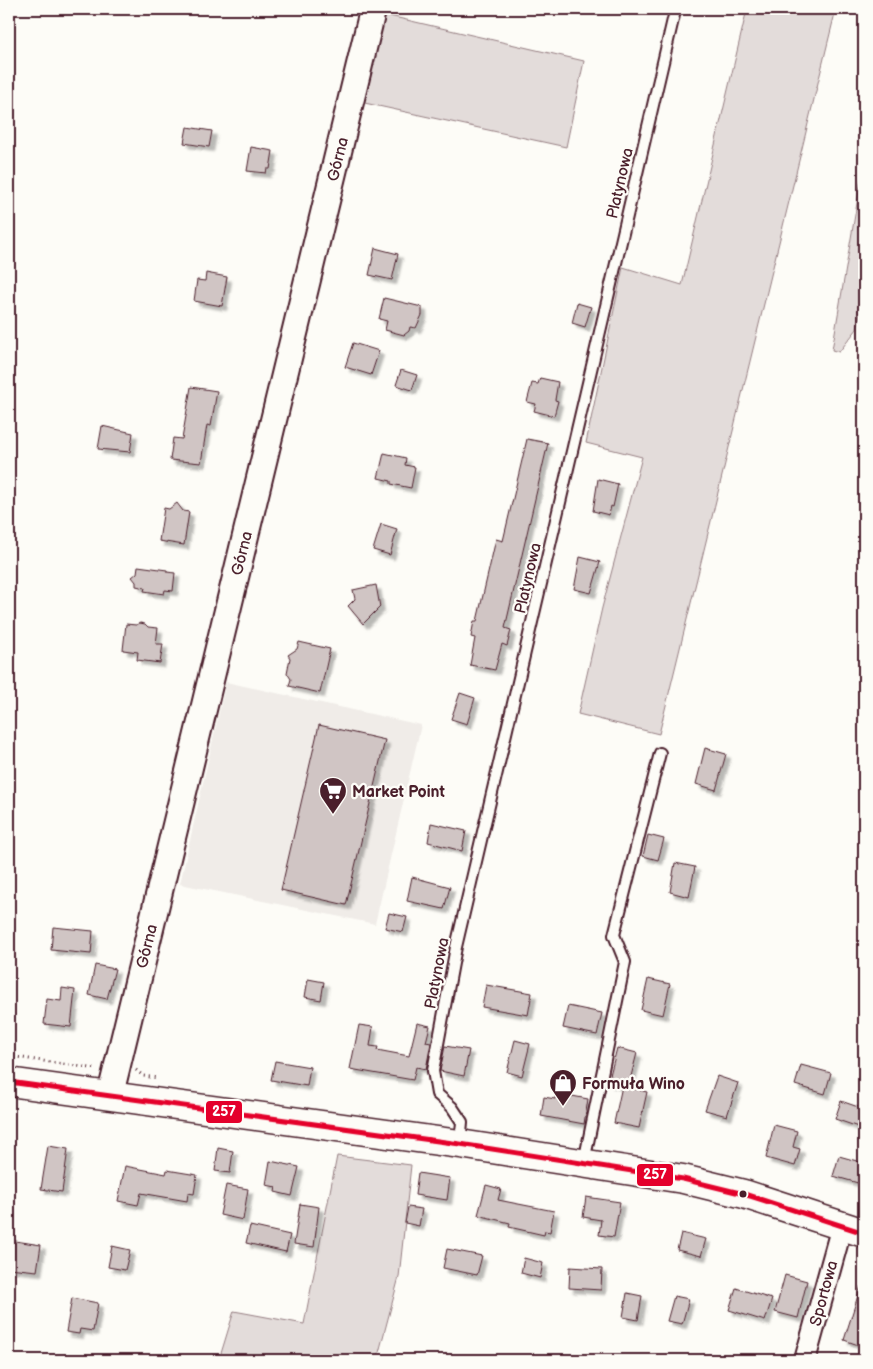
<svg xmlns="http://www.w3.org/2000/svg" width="873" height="1369" font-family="'Balsamiq Sans',sans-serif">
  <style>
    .built { fill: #f0ece8 }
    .green { fill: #e3dcda; stroke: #967e82 }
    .building { fill: #d0c5c4; stroke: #4a1f2b; filter: url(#shadow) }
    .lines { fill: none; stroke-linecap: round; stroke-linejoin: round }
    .service-casing { stroke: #4a1f2b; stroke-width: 14 }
    .minor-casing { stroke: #4a1f2b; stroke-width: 24 }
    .tertiary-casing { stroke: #4a1f2b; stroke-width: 29 }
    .secondary-casing { stroke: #4a1f2b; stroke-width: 31 }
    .path { stroke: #4a1f2b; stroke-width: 3; stroke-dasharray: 1 4; stroke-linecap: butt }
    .service { stroke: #fdfcf7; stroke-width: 10 }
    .minor { stroke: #fdfcf7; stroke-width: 20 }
    .tertiary { stroke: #fdfcf7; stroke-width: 25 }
    .secondary { stroke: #fdfcf7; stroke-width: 28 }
    .bus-1-casing { stroke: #fdfcf7; stroke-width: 9 }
    .bus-1 { stroke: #e4002b; stroke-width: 5 }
    .bus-dot { fill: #4a1f2b; stroke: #fdfcf7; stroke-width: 2 }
    .labels { text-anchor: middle; stroke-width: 4.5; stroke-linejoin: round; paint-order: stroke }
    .street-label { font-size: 16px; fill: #4a1f2b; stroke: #fdfcf7 }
    .poi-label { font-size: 16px; font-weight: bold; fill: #4a1f2b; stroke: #fdfcf7; text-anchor: start }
    .line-badge { stroke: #fdfcf7; stroke-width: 2 }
    .badge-label { font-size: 14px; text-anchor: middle; font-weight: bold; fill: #fff }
  </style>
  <defs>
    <filter id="shadow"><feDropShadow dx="4.5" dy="4.5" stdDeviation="1" flood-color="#0004"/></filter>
  </defs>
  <rect width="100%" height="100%" fill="#fdfcf7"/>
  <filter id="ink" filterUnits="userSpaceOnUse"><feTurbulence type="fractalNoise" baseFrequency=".02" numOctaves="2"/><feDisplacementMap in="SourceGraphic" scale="10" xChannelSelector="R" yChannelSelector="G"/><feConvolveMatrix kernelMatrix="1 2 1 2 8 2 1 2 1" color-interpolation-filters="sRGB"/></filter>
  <g filter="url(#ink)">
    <path class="built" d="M226,682l195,43 -46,199 -195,-40z"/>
    <path class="green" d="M747,9h89l-177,725 -81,-20 24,-106 40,-151 -56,-14 37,-176 59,18z
      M385,15l199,46 -18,86 -206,-45z
      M864,162v130l-7,37 -18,23 -7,-2z
      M337,1156l74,9 -12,112 -22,83h-158l15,-49 70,13z"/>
    <path class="building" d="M187,127l25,4 -3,16 -25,-4z
      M251,147l22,4 -3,18h-3l-1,4 -19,-2z
      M375,248l23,6 -6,26 -23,-5z
      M206,273l21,4 -5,29 -28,-5 3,-21 8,1z
      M384,298l38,9v8l-6,13 -6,-1 -1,4 -5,4 -19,-5 2,-9 -8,-2z
      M577,303l14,4 -6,20 -13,-4z
      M353,343l26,8 -8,24 -26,-8z
      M401,370l16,5 -5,15 -16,-5z
      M540,378l18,4 -3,18 3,1 -4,15 -20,-5 2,-7 -9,-2 5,-19 6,1z
      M191,387l26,4 -6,35 -4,-1 -6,38 -31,-3 3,-22 9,1z
      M102,426l31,7 -3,19 -32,-3z
      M527,439l21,4 -43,185 6,2 -4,16 -5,-2 -7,26 -25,-5 5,-27 -4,-1 3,-16h3l19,-82 7,2z
      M384,453l22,5 -1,7 10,2 -4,21 -20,-4v-3l-13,-3z
      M598,479l20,5 -5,23 -2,-1 -2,9 -16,-4z
      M177,503l6,8 6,1 -5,33 -25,-4 5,-33 5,1z
      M381,524l16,5 -7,26 -17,-5z
      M580,557l20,5 -9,31 -17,-4z
      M138,566l29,4v2l8,1 -2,18 -8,-1 -1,4 -20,-3 1,-3 -9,-2v-4l-4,-5 5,-4z
      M376,585l4,22 -17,17 -15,-18 7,-7 -2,-9z
      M140,623l5,1 3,3 10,1 -2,16h7l-3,19 -23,-3 1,-8 -15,-2 3,-26 10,1z
      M299,642l31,7 -10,44 -31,-7 2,-7 -4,-6 3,-15 -2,-3 9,-6z
      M460,693l15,5 -8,26 -16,-5z
      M319,725l66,15 -39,165 -65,-15z
      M705,748l21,6 -10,36 -20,-6z
      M431,823l35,8 -4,20 -34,-9z
      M648,835l16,4 -6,21 -15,-4z
      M675,863l20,4 -6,30 -19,-5z
      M412,877l38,10 -6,22 -37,-8z
      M389,913l18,4 -4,15 -18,-4z
      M53,927l40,4 -2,23 -40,-4z
      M95,965l20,4 -8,30 -18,-4z
      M308,979l16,3 -3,18 -16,-3z
      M648,979l22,5 -7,31 -22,-5z
      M486,985l46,8 -4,22 -46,-8z
      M62,988l13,2 -4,37 -27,-3 3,-25 14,2z
      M568,1006l34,7 -5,22 -34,-7z
      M417,1023l13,3 -4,16 5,1 -5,26 -10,-2 -3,13 -63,-11 9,-44 14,2 -3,19 8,1 -1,3 32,6z
      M515,1040l15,4 -8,32 -15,-4z
      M445,1046l24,4 -5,26 -24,-5z
      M617,1048l20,5 -9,35 -20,-5z
      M275,1061l35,6 -3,19 -36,-6z
      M801,1065l30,8 -6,21 -30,-9z
      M717,1076l21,7 -11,33 -22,-6z
      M622,1086l25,6 -8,36 -25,-5z
      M556,1093l32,6 -4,25 -43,-8 3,-19 11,2z
      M841,1101l23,8v20l-29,-10z
      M774,1125l23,6 -4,16 7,2 -5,17 -29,-8z
      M48,1146l20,3 -6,43 -21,-3z
      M218,1148l15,3 -3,22 -15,-2z
      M839,1156l25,7 -6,20 -25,-7z
      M270,1161l29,6 -7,29 -17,-4 1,-5 -10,-2z
      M125,1166l41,8 1,-4 30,5 -3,19 -6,-1 -1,8 -46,-8 -3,12 -20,-4z
      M418,1173l32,5 -3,22 -32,-5z
      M226,1185l22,4 -5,31 -23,-5z
      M486,1185l15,4 -3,11 56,11 -4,21 -5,-1 -1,4 -35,-8 1,-4 -32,-8z
      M586,1197l34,5 -6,35 -15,-2 2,-15 -18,-3z
      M300,1204l19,3 -5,40 -20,-3z
      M408,1207l14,2 -3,17 -14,-3z
      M250,1226l40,9 -4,17 -40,-9z
      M681,1233l25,6 -5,17 -24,-6z
      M9,1240l32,5 -4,26 -28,-3z
      M112,1246l18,4 -5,20 -17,-3z
      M447,1249l35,7 -5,19 -34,-7z
      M524,1258l19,5 -3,15 -19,-5z
      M570,1267l32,2 -1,21 -32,-2z
      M785,1275l22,6 -9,37 -23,-6z
      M861,1286h3v61l-20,-7z
      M736,1288l36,11 -7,22 -36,-11z
      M627,1293l15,3 -4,24 -15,-3z
      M674,1296l15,3 -7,25 -15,-3z
      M72,1298l26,5 -5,28 -13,-2 -1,5 -13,-2z"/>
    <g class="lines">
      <defs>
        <path id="service" d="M460,1143l2,-21 -10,-15 -15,-13 -4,-23 23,-124 219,-936
          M584,1162l41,-200 -11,-27 46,-182"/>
        <path id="minor" d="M805,1360l37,-134"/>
        <path id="tertiary" d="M110,1096l263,-1087"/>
        <path id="secondary" d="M9,1082l451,62 223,35 61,15 120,39"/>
      </defs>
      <use href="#service" class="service-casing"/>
      <use href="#minor" class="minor-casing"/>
      <use href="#tertiary" class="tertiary-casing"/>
      <use href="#secondary" class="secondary-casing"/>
      <path class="path" d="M9,1056l88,13
        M136,1070l7,6 15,2"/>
      <use href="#service" class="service"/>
      <use href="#minor" class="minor"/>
      <use href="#tertiary" class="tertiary"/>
      <use href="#secondary" class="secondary"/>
      <defs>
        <path id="bus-1" d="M9,1082l451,62 223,35 61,15 120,39"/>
      </defs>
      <use href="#bus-1" class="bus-1-casing"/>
      <use href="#bus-1" class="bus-1"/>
    </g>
  </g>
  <defs>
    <symbol id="supermarket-pin" viewBox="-11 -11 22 30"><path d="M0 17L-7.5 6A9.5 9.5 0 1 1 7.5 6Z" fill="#4a1f2b" stroke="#fdfcf7"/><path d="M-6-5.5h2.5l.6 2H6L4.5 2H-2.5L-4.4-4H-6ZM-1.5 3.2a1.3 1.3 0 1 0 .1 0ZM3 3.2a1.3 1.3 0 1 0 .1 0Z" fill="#fff"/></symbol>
    <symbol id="shop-pin" viewBox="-11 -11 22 30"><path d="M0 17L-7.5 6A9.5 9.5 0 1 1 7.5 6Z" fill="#4a1f2b" stroke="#fdfcf7"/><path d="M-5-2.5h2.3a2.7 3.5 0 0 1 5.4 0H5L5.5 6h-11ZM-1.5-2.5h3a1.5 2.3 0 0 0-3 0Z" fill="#fff"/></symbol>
  </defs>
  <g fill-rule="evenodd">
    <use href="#supermarket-pin" x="317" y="775" width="32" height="43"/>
    <use href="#shop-pin" x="547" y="1067" width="32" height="43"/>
  </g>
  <circle class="bus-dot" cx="743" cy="1194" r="4.5"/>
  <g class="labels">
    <g class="street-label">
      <text transform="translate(337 159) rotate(-76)" y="6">Górna</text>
      <text transform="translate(619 183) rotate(-77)" y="6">Platynowa</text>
      <text transform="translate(241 553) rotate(-76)" y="6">Górna</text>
      <text transform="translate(527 578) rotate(-77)" y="6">Platynowa</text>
      <text transform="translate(146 946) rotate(-76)" y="6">Górna</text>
      <text transform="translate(436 973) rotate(-79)" y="6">Platynowa</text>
      <text transform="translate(823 1293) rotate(-75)" y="6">Sportowa</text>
    </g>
    <g class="poi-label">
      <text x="352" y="797">Market Point</text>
      <text x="582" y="1089">Formuła Wino</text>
    </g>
  </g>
  <g class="line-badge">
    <rect x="205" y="1100" width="38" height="24" rx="5" fill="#e4002b"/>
    <rect x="636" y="1163" width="38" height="24" rx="5" fill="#e4002b"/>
  </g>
  <g class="badge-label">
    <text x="224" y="1116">257</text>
    <text x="655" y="1179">257</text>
  </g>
  <rect width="873" height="1369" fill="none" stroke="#fdfcf7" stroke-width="30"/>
  <rect x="15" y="15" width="843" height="1339" fill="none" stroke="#4a1f2b" stroke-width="2" filter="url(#ink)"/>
</svg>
